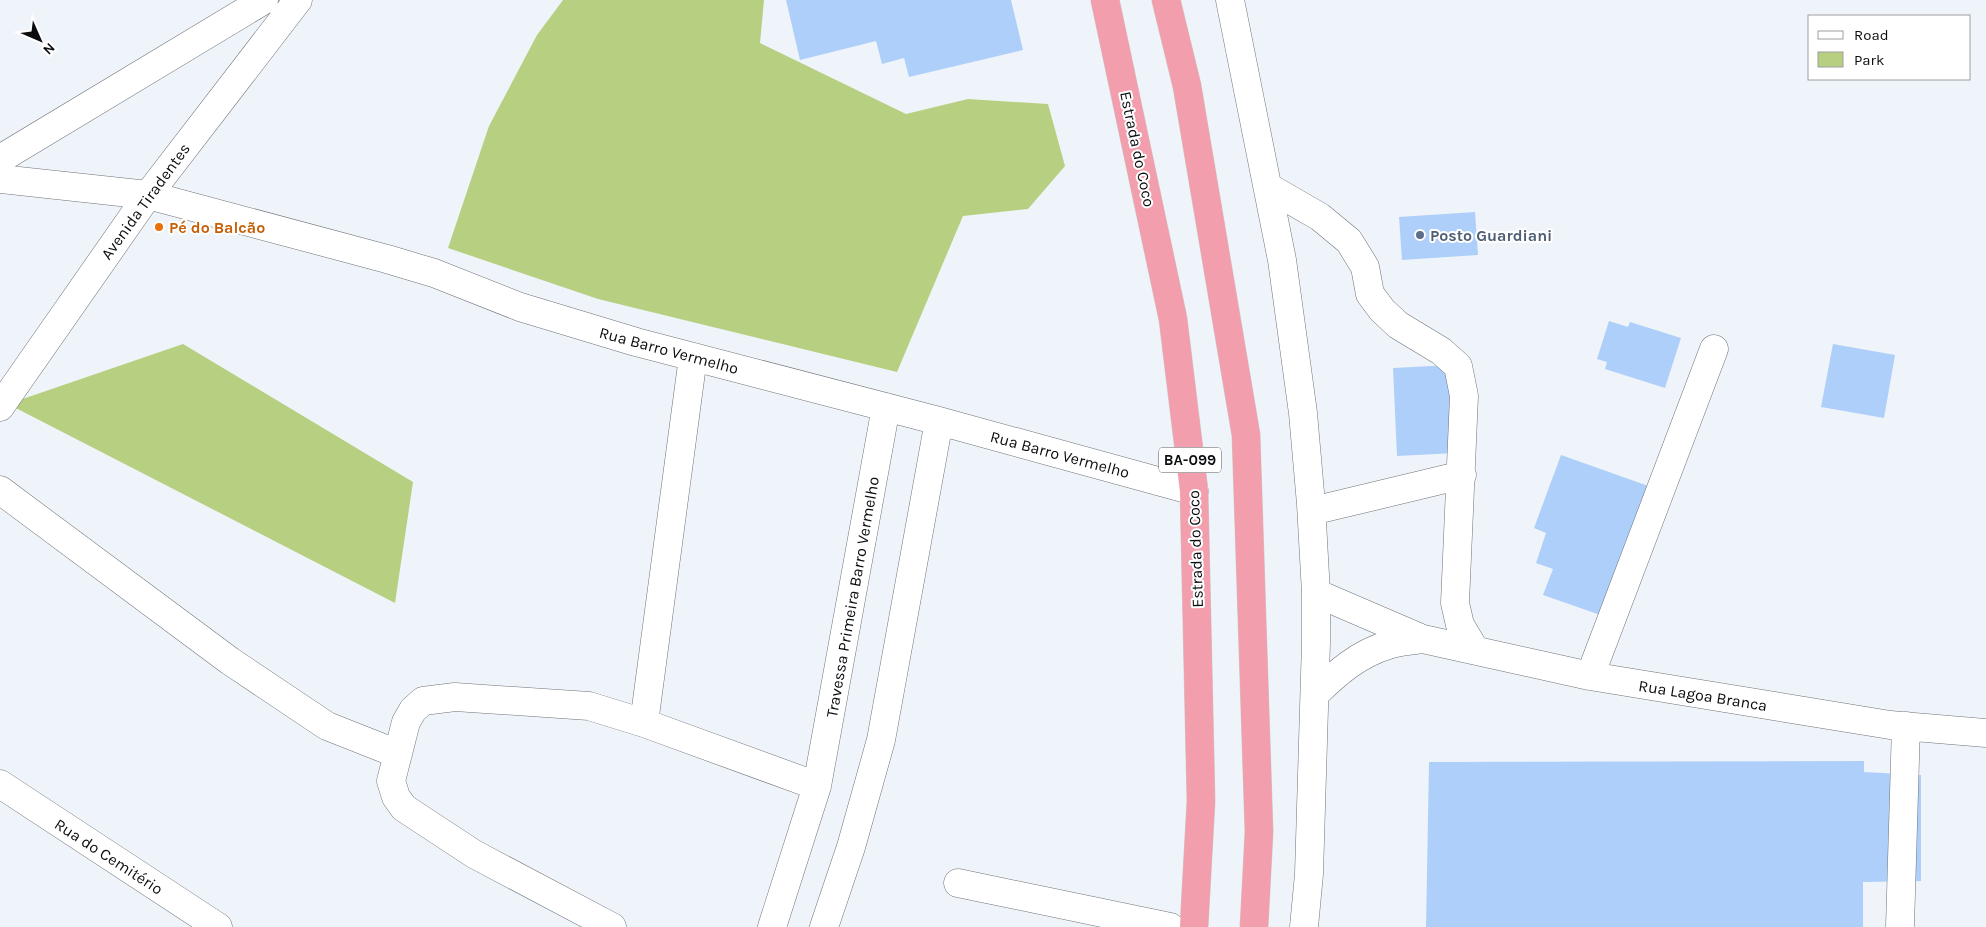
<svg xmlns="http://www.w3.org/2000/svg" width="1986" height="927" font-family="Karla,sans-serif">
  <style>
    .green { fill: #b7cf81 }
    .building { fill: #aecffa }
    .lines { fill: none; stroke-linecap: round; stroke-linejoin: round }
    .minor-casing { stroke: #6f7378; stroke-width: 29 }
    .highway-casing { stroke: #cececf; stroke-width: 29 }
    .minor { stroke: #fff; stroke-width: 28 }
    .highway { stroke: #f29eac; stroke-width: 28 }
    .food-dot { fill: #e8710a; stroke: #fff; stroke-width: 2 }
    .service-dot { fill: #5c6f8a; stroke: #fff; stroke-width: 2 }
    .labels { text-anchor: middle; stroke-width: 4; stroke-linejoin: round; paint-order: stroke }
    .shield { fill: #fff; stroke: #545556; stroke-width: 1 }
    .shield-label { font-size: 15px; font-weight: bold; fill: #0a0c0e }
    .street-label { font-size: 16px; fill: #0a0c0e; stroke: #fff }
    .food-label { font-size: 16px; font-weight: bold; fill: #c56008; stroke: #fff; text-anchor: start }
    .service-label { font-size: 16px; font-weight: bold; fill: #4e5e75; stroke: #fff; text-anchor: start }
  </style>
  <rect width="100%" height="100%" fill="#eff4fa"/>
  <path class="green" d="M563,0h201l-4,43 146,71 62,-15 80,5 17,62 -37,43 -65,7 -66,156 -299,-73 -150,-51 41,-122 48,-91z
    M183,344l230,138 -18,121 -387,-199z"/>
  <path class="building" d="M786,0h225l12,50 -114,27 -5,-19 -22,6 -6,-23 -76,19z
    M1475,212l3,43 -76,5 -3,-43z
    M1609,321l19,6 2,-5 51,16 -16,50 -60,-19 2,-7 -10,-3z
    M1833,344l62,11 -11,63 -63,-11z
    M1471,364l4,88 -78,4 -4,-88z
    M1561,455l93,33 -48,129 -63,-22 10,-26 -17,-6 10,-30 -12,-5z
    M1864,761v11l57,3v106l-58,1v45h-437l3,-165z"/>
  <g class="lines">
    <defs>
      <path id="minor" d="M1230,0l52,260 21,153 8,91 5,89v49l-7,232 -5,53
        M0,159l264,-159
        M0,179l148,16 239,64 47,14 86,34 116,35 303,79 255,70
        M1268,187l52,30 29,24 16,26 5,27 12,16 16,15 43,26 17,15 6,30 -9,207 5,22 15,25
        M0,407l148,-212 150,-195
        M0,490l230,171 97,65 71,28
        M1312,511l150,-36
        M1316,593l107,46 167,37 300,49 96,8
        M1590,676l124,-327
        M1315,694c22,-21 43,-40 73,-49 11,-4 23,-4 35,-6
        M644,723l49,-366
        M0,784l218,143
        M958,883l212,44
        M612,927l-138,-73 -70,-46 -8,-11 -5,-16 15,-59 7,-12 10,-9 32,-4 134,9 55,17 173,63
        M772,927l45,-141 69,-379
        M824,927l27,-80 30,-107 58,-319
        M1900,927l6,-201"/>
      <path id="highway" d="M1105,0l68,319 21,172 7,310 -7,126
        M1166,0l21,86 59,349 13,397 -5,95"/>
    </defs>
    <use href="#minor" class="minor-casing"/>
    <use href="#highway" class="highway-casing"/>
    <use href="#minor" class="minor"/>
    <use href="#highway" class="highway"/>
  </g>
  <circle class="food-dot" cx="159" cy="227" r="5"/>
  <circle class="service-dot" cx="1420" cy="235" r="5"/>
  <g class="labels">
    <rect class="shield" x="1159" y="447.5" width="62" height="25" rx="4"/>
    <g class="shield-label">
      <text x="1190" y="465">BA-099</text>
    </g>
    <g class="street-label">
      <text transform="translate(1138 149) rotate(78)" y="6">Estrada do Coco</text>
      <text transform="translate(145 201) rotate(-54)" y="6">Avenida Tiradentes</text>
      <text transform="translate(669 350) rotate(15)" y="6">Rua Barro Vermelho</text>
      <text transform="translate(1060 454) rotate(15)" y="6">Rua Barro Vermelho</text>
      <text transform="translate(1195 549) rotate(-92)" y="6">Estrada do Coco</text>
      <text transform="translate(852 597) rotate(-80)" y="6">Travessa Primeira Barro Vermelho</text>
      <text transform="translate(1703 695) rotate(9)" y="6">Rua Lagoa Branca</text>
      <text transform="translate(109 856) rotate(33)" y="6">Rua do Cemitério</text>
    </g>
    <g class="food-label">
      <text x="169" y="233">Pé do Balcão</text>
    </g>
    <g class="service-label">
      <text x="1430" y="241">Posto Guardiani</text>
    </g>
  </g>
  <rect x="1808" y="15" width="162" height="65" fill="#ffffff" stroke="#9d9e9f"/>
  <rect x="1818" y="31" width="25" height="8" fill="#ffffff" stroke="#9d9e9f"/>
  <text x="1854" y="40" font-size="15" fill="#0a0c0e">Road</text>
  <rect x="1818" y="52" width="25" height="15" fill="#b7cf81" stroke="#9d9e9f"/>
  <text x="1854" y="65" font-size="15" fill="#0a0c0e">Park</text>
  <g transform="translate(40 40) rotate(135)" stroke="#ffffff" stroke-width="4" paint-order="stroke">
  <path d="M0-4L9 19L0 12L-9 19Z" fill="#0a0c0e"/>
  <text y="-8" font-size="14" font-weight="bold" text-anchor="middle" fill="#0a0c0e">N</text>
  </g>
</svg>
